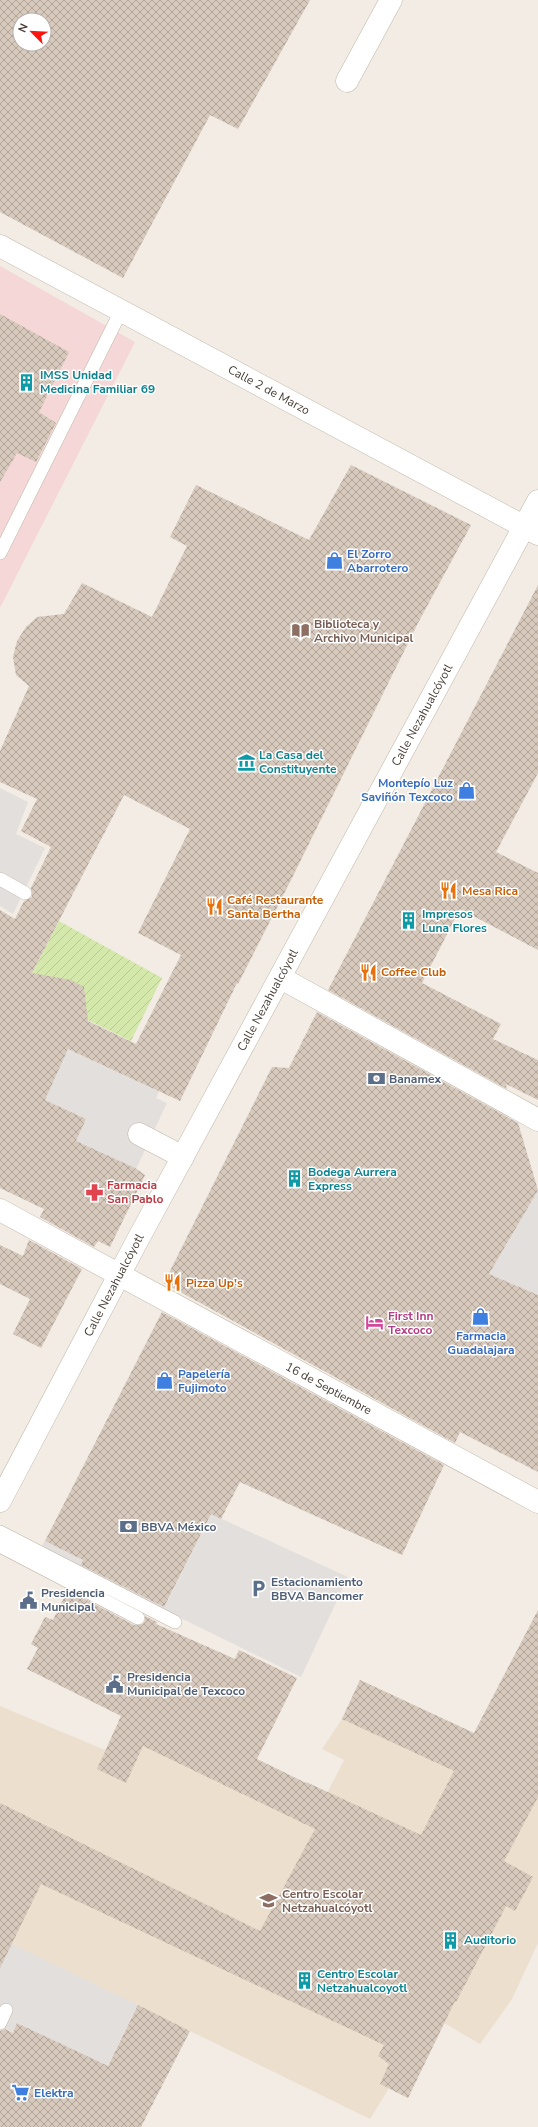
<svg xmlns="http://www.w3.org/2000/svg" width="538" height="2127" font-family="'Nunito Sans',sans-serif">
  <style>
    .education { fill: #ecdfcd }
    .medical { fill: #f4d7d6 }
    .garden { fill: url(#garden-furrows) }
    .parking { fill: #e3dfdc }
    .building { fill: url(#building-cross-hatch); fill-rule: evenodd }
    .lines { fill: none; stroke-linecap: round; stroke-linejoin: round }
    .service-casing { stroke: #c1b6a9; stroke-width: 14 }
    .minor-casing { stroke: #c1b6a9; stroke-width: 23 }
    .tertiary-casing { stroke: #c1b6a9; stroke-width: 23 }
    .service { stroke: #fff; stroke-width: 13 }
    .minor { stroke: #fff; stroke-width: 22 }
    .tertiary { stroke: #fff; stroke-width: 22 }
    .labels { text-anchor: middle; stroke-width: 3; stroke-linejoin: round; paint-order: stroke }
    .culture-label { font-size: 12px; font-weight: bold; fill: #0d838f; stroke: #fff; text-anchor: start }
    .street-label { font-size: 12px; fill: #453c34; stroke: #fff }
    .shop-label { font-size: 12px; font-weight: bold; fill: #366cbe; stroke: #fff; text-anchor: start }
    .education-label { font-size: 12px; font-weight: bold; fill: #785e54; stroke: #fff; text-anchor: start }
    .food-label { font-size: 12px; font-weight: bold; fill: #c56008; stroke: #fff; text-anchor: start }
    .service-label { font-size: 12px; font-weight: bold; fill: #4e5e75; stroke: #fff; text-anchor: start }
    .health-label { font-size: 12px; font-weight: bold; fill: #be3a42; stroke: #fff; text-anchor: start }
    .hotel-label { font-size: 12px; font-weight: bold; fill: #b23c85; stroke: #fff; text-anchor: start }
  </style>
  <defs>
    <pattern id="garden-furrows" width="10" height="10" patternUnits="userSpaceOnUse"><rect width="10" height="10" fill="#d5e8ab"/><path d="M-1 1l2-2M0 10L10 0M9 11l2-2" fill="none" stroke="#b8c894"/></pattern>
    <pattern id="building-cross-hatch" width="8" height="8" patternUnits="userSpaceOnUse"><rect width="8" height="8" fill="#d7c9bc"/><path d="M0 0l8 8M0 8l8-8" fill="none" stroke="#b0a49a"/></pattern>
  </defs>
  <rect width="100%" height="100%" fill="#f2ece4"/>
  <path class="education" d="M538,1610v333l-26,56 -32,45 -36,-21 -36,75 -19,-10 -19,31 -370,-181v-232l105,44 -7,19 45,-23 173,69 28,-55 -22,-11 20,-30 18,-39 103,48 10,7z"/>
  <path class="medical" d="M0,266l135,76 -135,266z"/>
  <path class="garden" d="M59,921l103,57 -31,63 -107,-52z"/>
  <path class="parking" d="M0,788l28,14 -12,32 29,14 -32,66 -13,-8z
    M68,1049l91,42 -3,7 11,5 -31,66 -60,-28 10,-22 -41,-19z
    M538,1190v105l-49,-21z
    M211,1514l137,63 -47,100 -261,-128 5,-8 122,61z
    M0,1938l138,67 -31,62 -89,-44 -5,9 -13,-5z"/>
  <path class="building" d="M0,0h310l-72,129 -28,-14 -87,163 -123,-66zM20,20h24v24h-24z
    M0,314l69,38 -30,60 17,11 -20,39 -19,-9 -17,29z
    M351,465l120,60 -53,98 -127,257 -53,104 -1,-1 -57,118 -112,-52 -23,51 41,19 -10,22 59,27 10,7 -35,72 -12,-6 -4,6 -54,-30 4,-8 -44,-21v-278l15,9 9,-18 8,-4 -1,-9 20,-41 -30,-16 16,-32 -37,-17v-31l29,-65 -13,-11 -3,-18 4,-16 9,-14 11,-10 27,-3 18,-31 70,34 35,-71 -17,-9 26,-52 113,55zM124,795l66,34 -52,104 43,22 -45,89 -48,-23 -4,-34 -13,-7 -39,-7z
    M538,585v188l-42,79 42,21v77l-78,-41 -38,74 79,41 -8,15 45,21v40l-32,-16 1,5 -179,-99z
    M317,1012l201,111 20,67 -49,84 49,21v177l-78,-40 -5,11 -291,-160 108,-216 17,1z
    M29,1240l53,29 -41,79 -28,-14 17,-35 -30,-15v-39l23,11z
    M162,1312l282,153 -42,90 -162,-73 -19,37 -10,-5 -47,93 -83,-42 2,-5 -38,-19z
    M68,1590l66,35 9,-1 2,-3v-5l12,6 -1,2 79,35 4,-9 58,28 -40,81 49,24v-1l115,53 33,-64 -112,-52 18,-39 114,53 64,-123v187l-34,64 29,16 -18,34 -9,-5 -50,96 -1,-1 -47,97 -28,-14 9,-20 -11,-8 6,-11 -343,-161 -41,84v-165l260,128 55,-102 -172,-83 -17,37 -29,-14 24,-53 -94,-47 11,-21 -7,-4 14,-27 8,3z
    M138,2005l52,26 -49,96h-141v-96l5,-2 8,4 4,-10 91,43z"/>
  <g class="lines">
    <defs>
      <path id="service" d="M0,553l121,-242
        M0,879l25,14
        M0,1532l175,90
        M0,1546l138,72
        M0,2023l6,-13"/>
      <g id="minor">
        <path d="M347,81l44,-81"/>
        <path id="s1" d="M0,246l538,288"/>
        <path d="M281,978l257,142"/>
        <path d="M139,1134l44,23"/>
        <path id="s2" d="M0,1210l538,292"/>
      </g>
      <g id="tertiary">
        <path id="s3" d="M0,1501l136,-258 402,-742"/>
      </g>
    </defs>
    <use href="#service" class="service-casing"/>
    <use href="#minor" class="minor-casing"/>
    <use href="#tertiary" class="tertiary-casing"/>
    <use href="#service" class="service"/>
    <use href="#minor" class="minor"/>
    <use href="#tertiary" class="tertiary"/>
  </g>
  <defs>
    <symbol id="building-bare" viewBox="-9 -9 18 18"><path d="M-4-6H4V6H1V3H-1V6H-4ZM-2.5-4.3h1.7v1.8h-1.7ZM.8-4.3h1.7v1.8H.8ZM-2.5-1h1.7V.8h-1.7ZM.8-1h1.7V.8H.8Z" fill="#0f9aa8" stroke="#fff" stroke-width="2.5" paint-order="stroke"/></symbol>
    <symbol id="shop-bare" viewBox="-9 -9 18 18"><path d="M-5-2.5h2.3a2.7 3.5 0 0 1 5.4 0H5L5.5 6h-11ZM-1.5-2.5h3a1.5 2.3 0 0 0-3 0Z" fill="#3f7fe0" stroke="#fff" stroke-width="2.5" paint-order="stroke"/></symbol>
    <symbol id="library-bare" viewBox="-9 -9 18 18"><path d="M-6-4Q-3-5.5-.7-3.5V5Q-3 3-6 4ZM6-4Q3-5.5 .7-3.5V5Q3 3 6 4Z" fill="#8d6e63" stroke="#fff" stroke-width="2.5" paint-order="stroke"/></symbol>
    <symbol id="museum-bare" viewBox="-9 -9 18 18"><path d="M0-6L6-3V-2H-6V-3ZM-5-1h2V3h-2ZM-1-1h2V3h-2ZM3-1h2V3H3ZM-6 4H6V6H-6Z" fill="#0f9aa8" stroke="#fff" stroke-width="2.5" paint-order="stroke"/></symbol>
    <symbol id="restaurant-bare" viewBox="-9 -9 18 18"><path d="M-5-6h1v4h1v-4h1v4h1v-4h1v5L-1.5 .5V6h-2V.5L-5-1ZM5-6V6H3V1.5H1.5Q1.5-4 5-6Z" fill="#e8710a" stroke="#fff" stroke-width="2.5" paint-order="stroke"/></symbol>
    <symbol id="bank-bare" viewBox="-9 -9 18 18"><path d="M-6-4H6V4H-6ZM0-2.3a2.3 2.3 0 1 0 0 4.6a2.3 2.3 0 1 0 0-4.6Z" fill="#5c6f8a" stroke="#fff" stroke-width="2.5" paint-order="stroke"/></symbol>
    <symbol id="pharmacy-bare" viewBox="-9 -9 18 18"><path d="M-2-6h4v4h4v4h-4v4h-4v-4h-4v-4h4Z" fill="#e0444e" stroke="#fff" stroke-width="2.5" paint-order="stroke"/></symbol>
    <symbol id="hotel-bare" viewBox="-9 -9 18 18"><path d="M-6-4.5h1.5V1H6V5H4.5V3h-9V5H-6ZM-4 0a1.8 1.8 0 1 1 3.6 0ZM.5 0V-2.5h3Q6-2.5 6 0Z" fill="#d1479c" stroke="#fff" stroke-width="2.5" paint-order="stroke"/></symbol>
    <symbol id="parking-bare" viewBox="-9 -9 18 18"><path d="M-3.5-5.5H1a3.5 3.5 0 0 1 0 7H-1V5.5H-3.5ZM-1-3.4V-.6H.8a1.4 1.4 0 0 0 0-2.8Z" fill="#5c6f8a" stroke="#fff" stroke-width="2.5" paint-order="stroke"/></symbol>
    <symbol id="civic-bare" viewBox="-9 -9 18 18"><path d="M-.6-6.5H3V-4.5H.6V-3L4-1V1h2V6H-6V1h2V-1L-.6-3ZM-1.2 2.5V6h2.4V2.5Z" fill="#5c6f8a" stroke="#fff" stroke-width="2.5" paint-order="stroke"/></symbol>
    <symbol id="school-bare" viewBox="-9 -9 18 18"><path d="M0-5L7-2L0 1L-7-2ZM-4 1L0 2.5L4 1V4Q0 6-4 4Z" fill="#8d6e63" stroke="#fff" stroke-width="2.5" paint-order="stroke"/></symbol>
    <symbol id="supermarket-bare" viewBox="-9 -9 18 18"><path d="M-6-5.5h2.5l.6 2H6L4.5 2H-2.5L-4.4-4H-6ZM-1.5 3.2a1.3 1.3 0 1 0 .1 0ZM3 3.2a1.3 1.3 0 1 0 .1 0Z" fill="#3f7fe0" stroke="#fff" stroke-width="2.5" paint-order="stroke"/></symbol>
  </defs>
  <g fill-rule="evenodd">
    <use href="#building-bare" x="14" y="370" width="25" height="25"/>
    <use href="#shop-bare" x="322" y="548" width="25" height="25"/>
    <use href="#library-bare" x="288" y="618" width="25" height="25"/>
    <use href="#museum-bare" x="234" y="750" width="25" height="25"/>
    <use href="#shop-bare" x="454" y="778" width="25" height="25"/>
    <use href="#restaurant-bare" x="436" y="878" width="25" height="25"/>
    <use href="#restaurant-bare" x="202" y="894" width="25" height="25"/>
    <use href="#building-bare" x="396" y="908" width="25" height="25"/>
    <use href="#restaurant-bare" x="356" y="960" width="25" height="25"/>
    <use href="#bank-bare" x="364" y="1066" width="25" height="25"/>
    <use href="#building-bare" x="282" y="1166" width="25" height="25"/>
    <use href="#pharmacy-bare" x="82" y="1180" width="25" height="25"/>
    <use href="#restaurant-bare" x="160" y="1270" width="25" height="25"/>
    <use href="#shop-bare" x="468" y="1304" width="25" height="25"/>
    <use href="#hotel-bare" x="362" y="1310" width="25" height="25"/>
    <use href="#shop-bare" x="152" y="1368" width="25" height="25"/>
    <use href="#bank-bare" x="116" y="1514" width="25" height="25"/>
    <use href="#parking-bare" x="246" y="1576" width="25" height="25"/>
    <use href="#civic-bare" x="16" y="1588" width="25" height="25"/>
    <use href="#civic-bare" x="102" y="1672" width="25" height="25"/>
    <use href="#school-bare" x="256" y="1888" width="25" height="25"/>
    <use href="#building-bare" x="438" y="1928" width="25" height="25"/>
    <use href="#building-bare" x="292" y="1968" width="25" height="25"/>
    <use href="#supermarket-bare" x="8" y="2080" width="25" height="25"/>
  </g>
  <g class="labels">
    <g class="culture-label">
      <text x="40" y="379">IMSS Unidad<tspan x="40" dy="14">Medicina Familiar 69</tspan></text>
      <text x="259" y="759">La Casa del<tspan x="259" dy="14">Constituyente</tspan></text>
      <text x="422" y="918">Impresos<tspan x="422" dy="14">Luna Flores</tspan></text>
      <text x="308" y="1176">Bodega Aurrera<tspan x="308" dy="14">Express</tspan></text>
      <text x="464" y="1944">Auditorio</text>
      <text x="317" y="1978">Centro Escolar<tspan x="317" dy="14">Netzahualcoyotl</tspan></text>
    </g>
    <g class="street-label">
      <text dy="4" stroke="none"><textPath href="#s1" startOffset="305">Calle 2 de Marzo</textPath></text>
      <text dy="4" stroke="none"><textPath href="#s3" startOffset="892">Calle Nezahualcóyotl</textPath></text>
      <text dy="4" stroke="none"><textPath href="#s3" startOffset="568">Calle Nezahualcóyotl</textPath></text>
      <text dy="4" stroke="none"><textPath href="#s3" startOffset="244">Calle Nezahualcóyotl</textPath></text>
      <text dy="4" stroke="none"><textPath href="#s2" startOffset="374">16 de Septiembre</textPath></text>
    </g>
    <g class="shop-label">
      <text x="347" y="558">El Zorro<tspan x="347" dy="14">Abarrotero</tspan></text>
      <text x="453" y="787" text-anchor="end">Montepío Luz<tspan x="453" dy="14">Saviñón Texcoco</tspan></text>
      <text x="481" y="1340" text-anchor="middle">Farmacia<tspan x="481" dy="14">Guadalajara</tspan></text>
      <text x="178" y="1378">Papelería<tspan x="178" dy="14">Fujimoto</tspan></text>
      <text x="34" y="2097">Elektra</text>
    </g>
    <g class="education-label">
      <text x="314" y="628">Biblioteca y<tspan x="314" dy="14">Archivo Municipal</tspan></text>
      <text x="282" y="1898">Centro Escolar<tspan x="282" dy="14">Netzahualcóyotl</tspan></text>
    </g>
    <g class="food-label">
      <text x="462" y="895">Mesa Rica</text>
      <text x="227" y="904">Café Restaurante<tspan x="227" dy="14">Santa Bertha</tspan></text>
      <text x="381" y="976">Coffee Club</text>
      <text x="186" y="1287">Pizza Up's</text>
    </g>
    <g class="service-label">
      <text x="389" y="1083">Banamex</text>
      <text x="141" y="1531">BBVA México</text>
      <text x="271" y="1586">Estacionamiento<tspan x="271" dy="14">BBVA Bancomer</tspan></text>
      <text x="41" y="1597">Presidencia<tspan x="41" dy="14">Municipal</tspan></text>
      <text x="127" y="1681">Presidencia<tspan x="127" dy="14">Municipal de Texcoco</tspan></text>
    </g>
    <g class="health-label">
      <text x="107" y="1189">Farmacia<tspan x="107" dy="14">San Pablo</tspan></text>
    </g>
    <g class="hotel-label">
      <text x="388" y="1320">First Inn<tspan x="388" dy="14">Texcoco</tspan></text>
    </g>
  </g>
  <g transform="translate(32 32) rotate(294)"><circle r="19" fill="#ffffff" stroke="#b5b1ae"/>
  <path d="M0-3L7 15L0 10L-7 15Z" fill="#ff140e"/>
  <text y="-6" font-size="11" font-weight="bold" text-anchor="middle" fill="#453c34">N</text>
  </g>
</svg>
